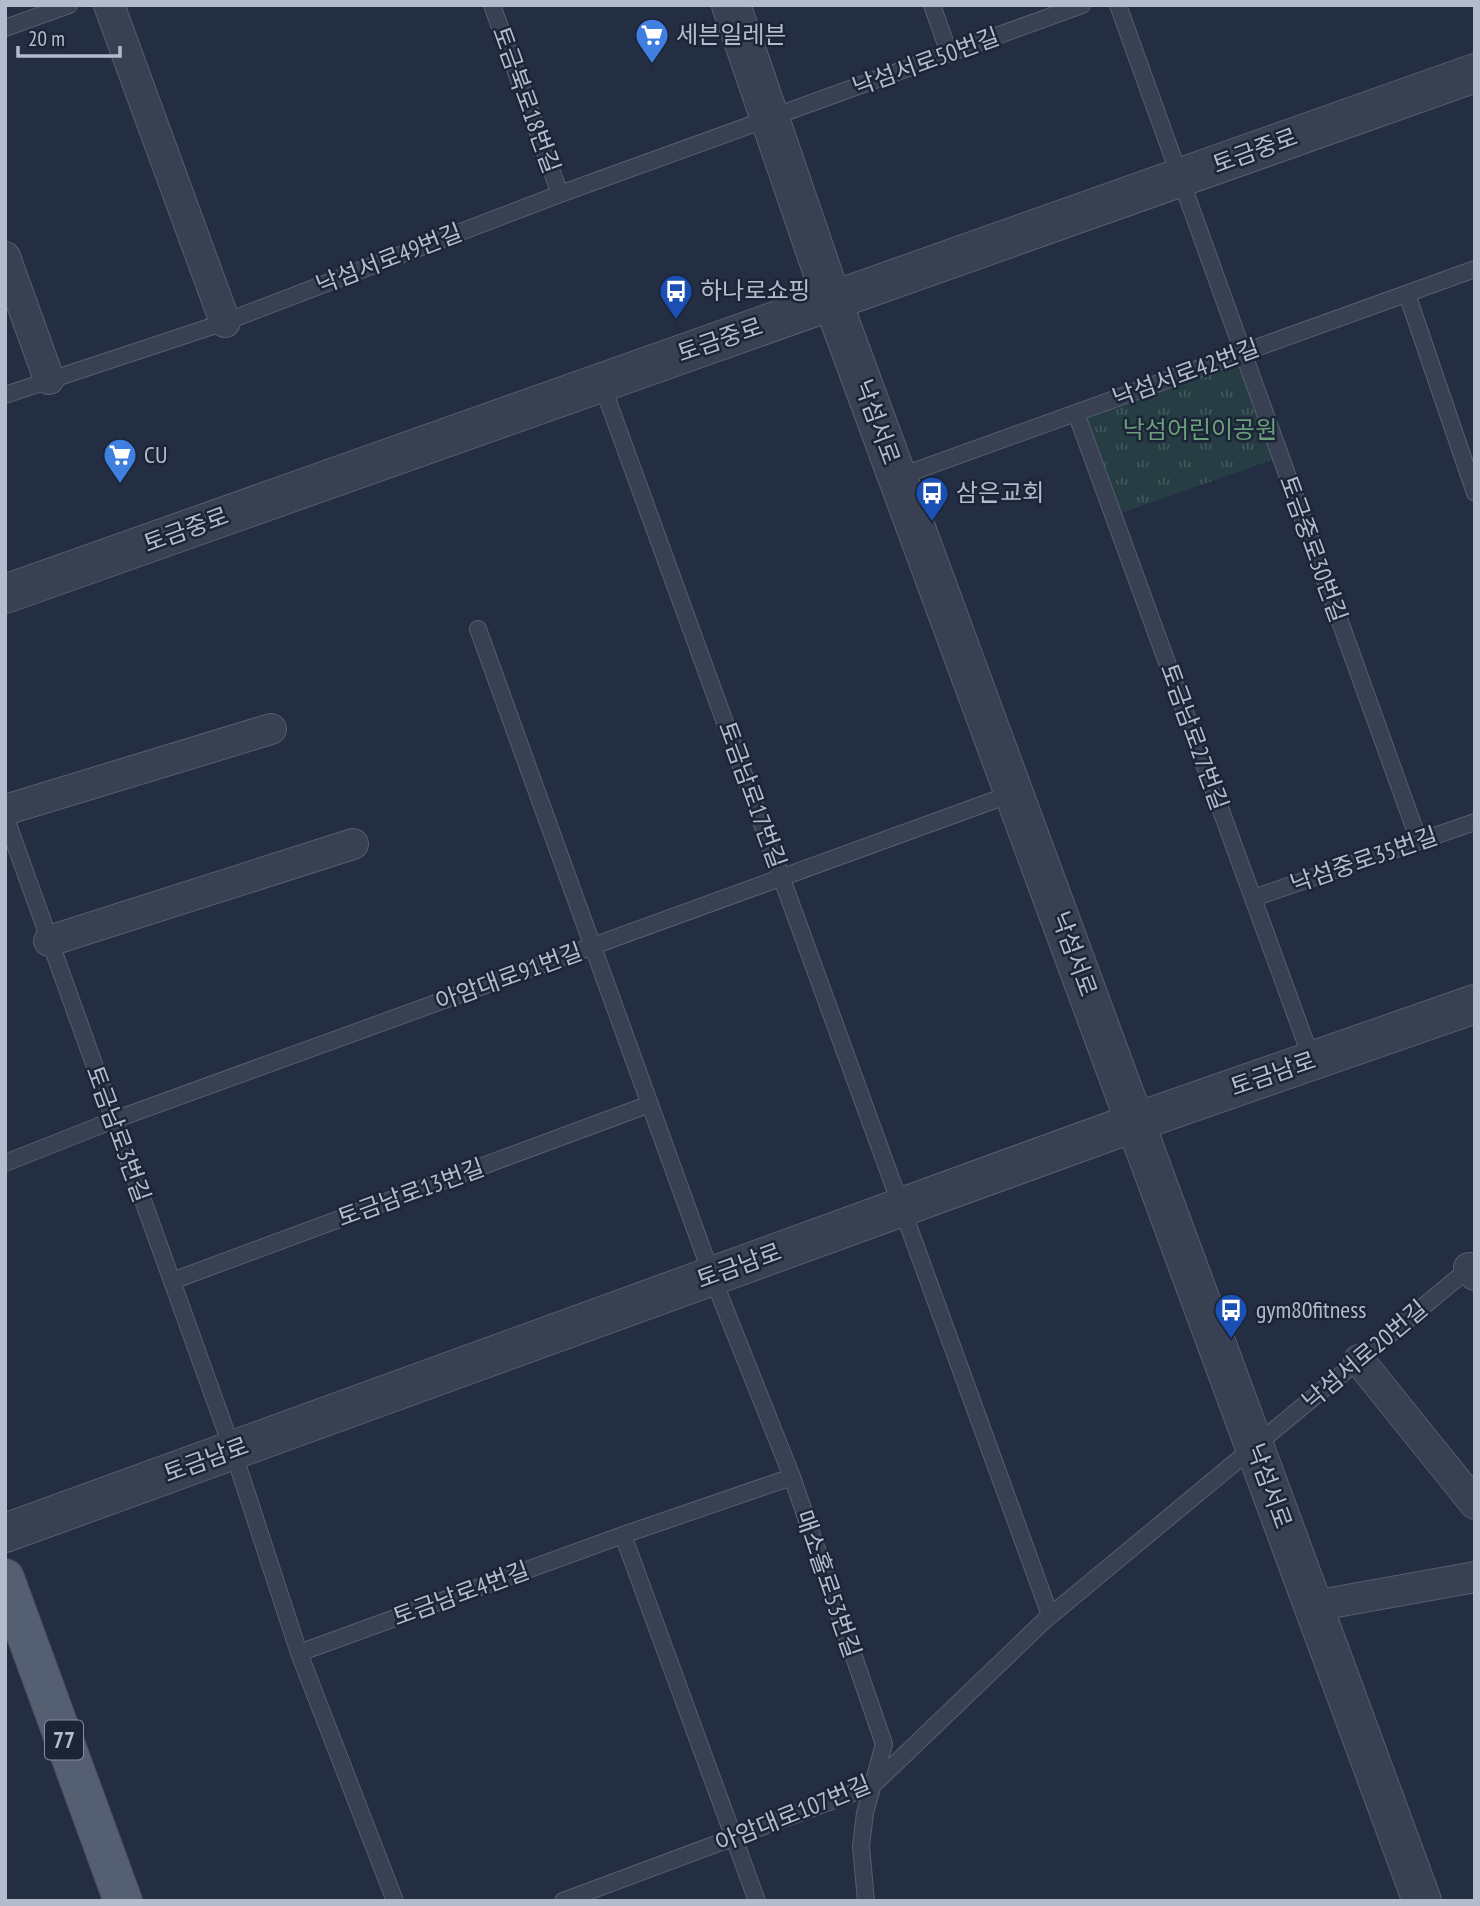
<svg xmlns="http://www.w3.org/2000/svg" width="1480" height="1906" font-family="'PT Sans Narrow','Noto Sans KR',sans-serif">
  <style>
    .park { fill: url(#park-tufts) }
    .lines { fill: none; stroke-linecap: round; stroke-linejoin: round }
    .service-casing { stroke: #555e6f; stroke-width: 18 }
    .minor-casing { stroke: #555e6f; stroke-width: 32 }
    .tertiary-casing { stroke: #555e6f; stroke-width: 40 }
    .primary-casing { stroke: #41495b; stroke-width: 40 }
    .service { stroke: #384052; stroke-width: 16 }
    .minor { stroke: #384052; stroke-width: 30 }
    .tertiary { stroke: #384052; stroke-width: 38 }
    .primary { stroke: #555f72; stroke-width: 38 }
    .labels { text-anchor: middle; stroke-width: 5; stroke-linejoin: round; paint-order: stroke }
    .shield { fill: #1c2537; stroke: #868e9f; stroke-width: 2 }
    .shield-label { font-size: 23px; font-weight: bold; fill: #b4bbcc }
    .poi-label { font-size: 24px; fill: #b4bbcc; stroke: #1c2537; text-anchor: start }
    .street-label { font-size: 24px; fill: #b4bbcc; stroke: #1c2537 }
    .park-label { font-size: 24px; fill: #699f7a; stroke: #1c2537 }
  </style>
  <defs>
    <pattern id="park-tufts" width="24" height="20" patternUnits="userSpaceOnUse" patternTransform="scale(1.75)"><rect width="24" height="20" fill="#253d43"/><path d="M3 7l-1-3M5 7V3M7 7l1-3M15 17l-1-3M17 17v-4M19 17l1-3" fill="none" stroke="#42575d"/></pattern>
  </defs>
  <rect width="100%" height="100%" fill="#232e43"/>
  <path class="park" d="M1239,360l35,99 -152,54 -38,-95z"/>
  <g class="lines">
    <defs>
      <path id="service" d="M492,5l68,189
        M932,5l17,48
        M1118,5l301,836
        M5,28l64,-23
        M1407,294l68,199
        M601,382l449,1233
        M5,395l220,-73 335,-128 522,-189
        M1076,413l236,647
        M898,477l577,-208
        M478,629l234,647 80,201 92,267 -19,69 -4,33 5,55
        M5,816l228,635 66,202 96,248
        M1253,898l222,-76
        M5,1163l109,-43 900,-327
        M172,1281l478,-177
        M623,1535l134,366
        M299,1653l324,-118 169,-58
        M563,1901l309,-115 173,-166 427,-354"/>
      <path id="minor" d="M109,5l116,317
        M5,257l44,122
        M5,810l266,-81
        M49,941l304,-97
        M1469,1268l6,7
        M1359,1360l116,144
        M1314,1606l161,-29"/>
      <path id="tertiary" d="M731,5l101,295 590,1601
        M5,594l1470,-521
        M5,1533l1131,-411 339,-118"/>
      <path id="primary" d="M5,1578l118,323"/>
    </defs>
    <use href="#service" class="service-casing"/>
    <use href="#minor" class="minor-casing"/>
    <use href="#tertiary" class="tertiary-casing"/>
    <use href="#primary" class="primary-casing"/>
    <use href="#service" class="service"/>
    <use href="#minor" class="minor"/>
    <use href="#tertiary" class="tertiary"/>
    <use href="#primary" class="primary"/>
  </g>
  <defs>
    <symbol id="supermarket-pin" viewBox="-11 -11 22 30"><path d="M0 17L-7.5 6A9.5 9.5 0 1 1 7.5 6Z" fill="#3f7fe0" stroke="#1c2537"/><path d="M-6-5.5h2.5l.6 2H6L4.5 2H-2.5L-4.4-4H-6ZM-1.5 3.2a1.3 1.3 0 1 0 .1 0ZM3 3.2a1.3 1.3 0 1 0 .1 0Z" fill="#fff"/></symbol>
    <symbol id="bus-pin" viewBox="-11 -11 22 30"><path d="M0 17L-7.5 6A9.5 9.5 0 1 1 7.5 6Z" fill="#1a4fb4" stroke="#1c2537"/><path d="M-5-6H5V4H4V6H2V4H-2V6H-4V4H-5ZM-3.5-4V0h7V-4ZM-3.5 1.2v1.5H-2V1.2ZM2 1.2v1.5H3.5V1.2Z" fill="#fff"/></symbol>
  </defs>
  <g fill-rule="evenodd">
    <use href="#supermarket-pin" x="633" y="16" width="38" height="52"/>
    <use href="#bus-pin" x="657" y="272" width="38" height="52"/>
    <use href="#supermarket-pin" x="101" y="436" width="38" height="52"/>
    <use href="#bus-pin" x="913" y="474" width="38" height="52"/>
    <use href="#bus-pin" x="1212" y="1291" width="38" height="52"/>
  </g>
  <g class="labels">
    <rect class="shield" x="45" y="1720.5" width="38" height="39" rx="5"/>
    <g class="shield-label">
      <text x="64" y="1748">77</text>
    </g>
    <g class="poi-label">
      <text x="676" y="43">세븐일레븐</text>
      <text x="700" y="299">하나로쇼핑</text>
      <text x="144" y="463">CU</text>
      <text x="956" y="501">삼은교회</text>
      <text x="1256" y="1318">gym80fitness</text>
    </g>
    <g class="street-label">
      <text transform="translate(926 62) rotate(-20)" y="8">낙섬서로50번길</text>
      <text transform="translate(526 100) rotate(70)" y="8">토금북로18번길</text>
      <text transform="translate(1255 151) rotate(-20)" y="8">토금중로</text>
      <text transform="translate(389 259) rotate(-21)" y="8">낙섬서로49번길</text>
      <text transform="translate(720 340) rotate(-19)" y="8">토금중로</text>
      <text transform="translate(1186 373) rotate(-20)" y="8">낙섬서로42번길</text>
      <text transform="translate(877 422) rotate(70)" y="8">낙섬서로</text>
      <text transform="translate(186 530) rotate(-20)" y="8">토금중로</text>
      <text transform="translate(1313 549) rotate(70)" y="8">토금중로30번길</text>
      <text transform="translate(1194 737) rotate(70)" y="8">토금남로27번길</text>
      <text transform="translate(752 795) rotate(70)" y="8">토금남로17번길</text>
      <text transform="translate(1364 860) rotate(-19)" y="8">낙섬중로35번길</text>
      <text transform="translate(1074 954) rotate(70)" y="8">낙섬서로</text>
      <text transform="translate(509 977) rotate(-20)" y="8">아암대로91번길</text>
      <text transform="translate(1273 1074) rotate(-19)" y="8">토금남로</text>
      <text transform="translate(118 1134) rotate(70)" y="8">토금남로3번길</text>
      <text transform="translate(411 1193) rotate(-20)" y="8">토금남로13번길</text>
      <text transform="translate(739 1266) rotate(-20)" y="8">토금남로</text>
      <text transform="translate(1365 1355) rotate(-40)" y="8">낙섬서로20번길</text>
      <text transform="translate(206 1460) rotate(-20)" y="8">토금남로</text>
      <text transform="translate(1269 1486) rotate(70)" y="8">낙섬서로</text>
      <text transform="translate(828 1584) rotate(71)" y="8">매소홀로53번길</text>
      <text transform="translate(461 1594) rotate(-20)" y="8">토금남로4번길</text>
      <text transform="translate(793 1814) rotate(-22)" y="8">아암대로107번길</text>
    </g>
    <g class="park-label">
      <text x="1200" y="438">낙섬어린이공원</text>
    </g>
  </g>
  <rect width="1480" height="1906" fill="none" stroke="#b4bbcc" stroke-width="14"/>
  <path d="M18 46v10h102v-10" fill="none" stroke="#b4bbcc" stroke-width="3.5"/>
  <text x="28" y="46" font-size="21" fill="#b4bbcc" stroke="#1c2537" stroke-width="5" paint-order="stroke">20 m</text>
</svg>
